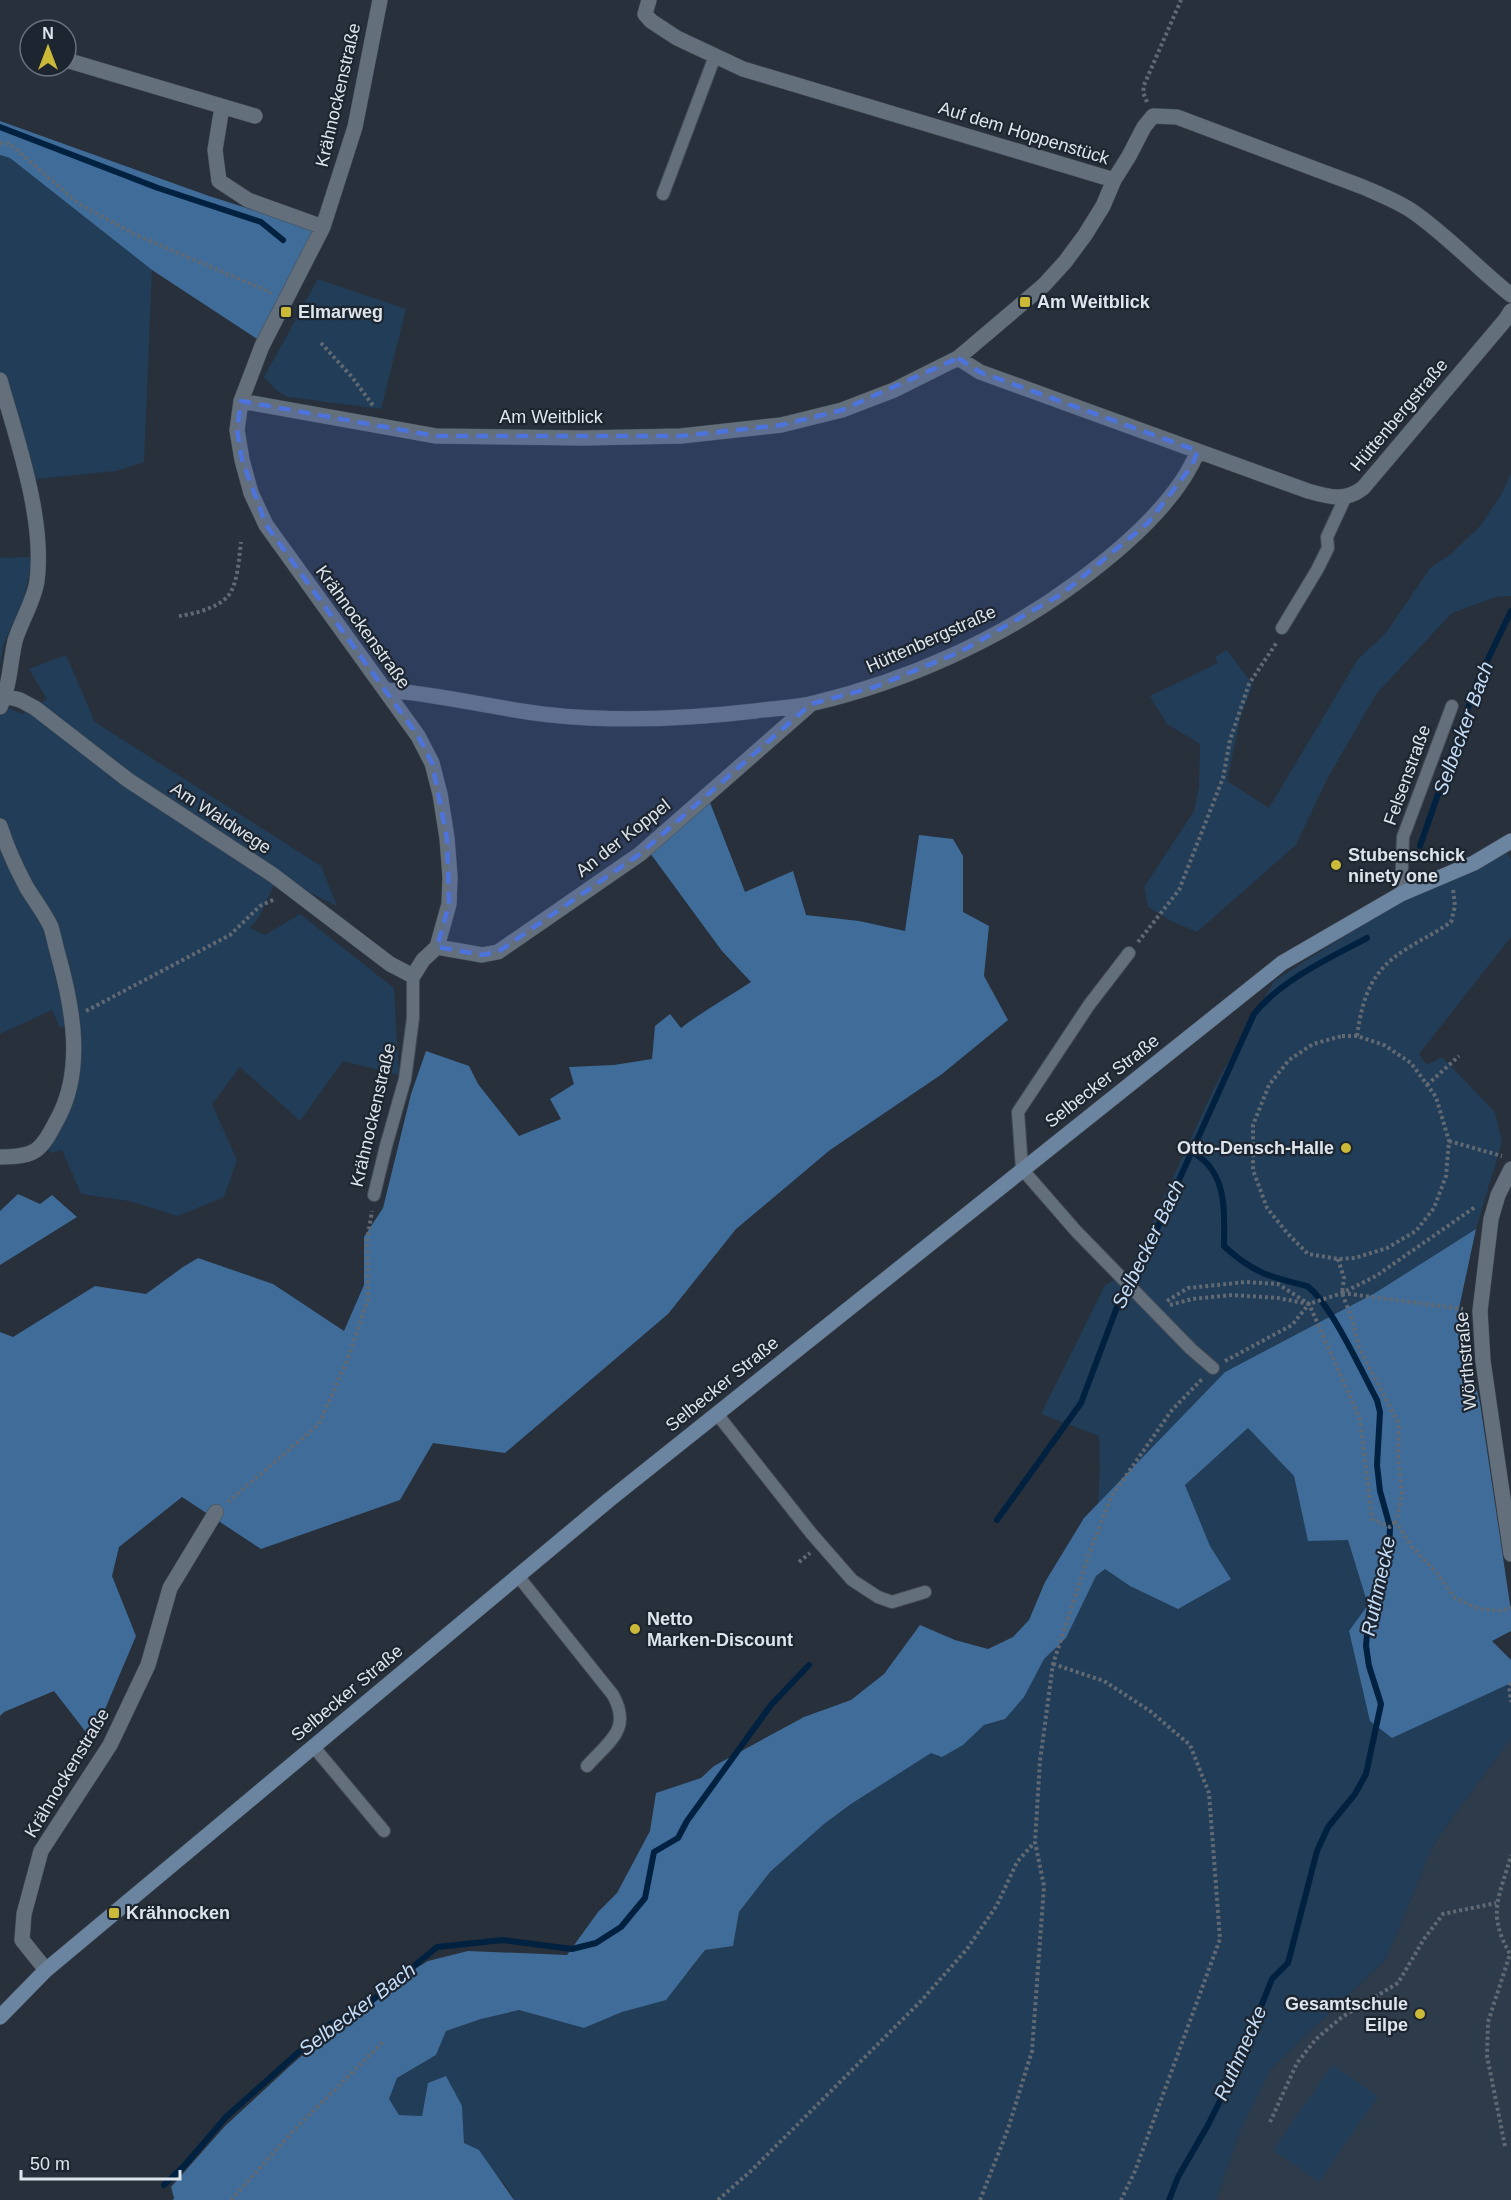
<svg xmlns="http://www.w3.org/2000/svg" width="1511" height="2200" font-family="Arial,sans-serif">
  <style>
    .built { fill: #2e3b4b }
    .green { fill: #223d58 }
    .forest { fill: #406c99 }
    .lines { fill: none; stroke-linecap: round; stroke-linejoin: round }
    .stream { stroke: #002140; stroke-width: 6 }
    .lane-casing { stroke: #454d56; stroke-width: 14 }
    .street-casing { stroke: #454d56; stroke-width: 16 }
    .secondary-casing { stroke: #454d56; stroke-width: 16 }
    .path { stroke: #616973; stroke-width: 4; stroke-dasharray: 3 3; stroke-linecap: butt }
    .lane { stroke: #646f7c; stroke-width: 12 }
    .street { stroke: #646f7c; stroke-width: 15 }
    .secondary { stroke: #6b84a0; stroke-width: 15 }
    .marked { fill: #4d74dd; fill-opacity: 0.2; stroke: #4d74dd; stroke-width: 4.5; stroke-dasharray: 12 8; stroke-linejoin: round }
    .poi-dot { fill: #ccb938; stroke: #1d2630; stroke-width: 2 }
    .labels { text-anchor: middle; stroke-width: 4.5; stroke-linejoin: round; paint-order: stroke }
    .street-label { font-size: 18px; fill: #dde4eb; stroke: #1d2630 }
    .poi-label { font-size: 18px; font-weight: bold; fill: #dde4eb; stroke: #1d2630; text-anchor: start }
    .water-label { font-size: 20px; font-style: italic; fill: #c4ddf9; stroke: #1d2630 }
  </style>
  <rect width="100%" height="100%" fill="#27303b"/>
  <path class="built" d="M1511,1738v462h-295l24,-69 31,-62 115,-110 48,-116z"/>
  <path class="green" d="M0,155l10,3 142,112 -8,192 -28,9 -81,8 -35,-77z
    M318,279l88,30 -25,100 -93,-12 -12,-7 -12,-13z
    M1511,473v123l-15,1 -44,16 -75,80 -50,86 -31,66 -99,87 -24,-10 -25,-15 -4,-20 50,-76 5,-24 1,-43 -33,-20 -17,-28 68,-33 -3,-6 12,-7 26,35 -12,30 -14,66 42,27 89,-149 28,-26 44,-65 21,-14 30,-29 21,-32z
    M33,557l-9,41 -21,48 -3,20v-108z
    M66,655l29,67 226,144 16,40 -39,-19 -19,-13 -20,43 -9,11 15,7 35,-21 94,74 5,87 -56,-14 -43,60 -60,-54 -28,37 25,56 -13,37 -46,19 -49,-15 -48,-7 -19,-44 -11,3 -10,-12c20,-36 27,-75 25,-116l-6,3 -8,-18 -52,24v-330l22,10 25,-15 -18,-30z
    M1507,853l4,6v78l-92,117 8,11 15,-8 53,55 7,30 -26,87 -101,64 -150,79 -127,132 2,-38 -1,-30 -58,-22 64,-129 24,-13 89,-192 56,-99 127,-81z
    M1248,1428l46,48 14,64 40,-1 20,66 109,92 34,-14v55l-77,105 -48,116 -115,110 -31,62 -24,69h-702c-7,-19 -35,-42 -50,-57l-2,-37 -34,-22 -6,32 -23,-1 -10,-16 8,-21 39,-23 10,-24 35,-12 38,-9 65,18 38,-16 68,-41 15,-21 28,-4 6,-34 31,-40 54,-48 27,-20 80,-52 32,-7 21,-20 21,-6 39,-60 22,-21 30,-62 10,-8 24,18 101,-7 -21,-33 -25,-61z
    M1332,2065l46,31 -59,86 -46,-32z"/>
  <path class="forest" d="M0,121l209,75 106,34 -55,111 -108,-71 -142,-112 -10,-3z
    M709,800l36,92 48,-21 13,44 53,6 46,10 14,-96 34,4 10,17v56l26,14 -5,50 24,44 -66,54 -112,76 -94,79 -68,85 -163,139 -72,-10 -33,57 -139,49 -79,-52 -63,50 -7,29 24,60 -44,104 -38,-49 -50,21 -4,4v-384l13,5 82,-51 51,8 37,-27 15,-9 75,26 71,47 20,-46v-48l19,-29 28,-114 15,-43 43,15 9,18 41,52 42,-17 -11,-20 24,-15 -5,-17 45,-2 38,-6 3,-33 15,-12 11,14c22,-17 46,-30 70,-46l-29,-31 -72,-98z
    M18,1194l22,10 12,-9 25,22 -77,48v-54z
    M1476,1229l-18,84 22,90 31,208v20l-19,10 19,19v23l-119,55 -22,-17 -21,-90 19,-26 -20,-65 -40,1 -14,-65 -46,-48 -63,57 25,61 21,33 -53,30 -48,-23 -25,-17 -9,7 -30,62 -22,21 -20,38 -19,22 -21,6 -21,20 -21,12 -11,-4 -80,51 -27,20 -54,48 -31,40 -6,34 -28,4 -39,50 -44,12 -38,16 -65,-18 -38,9 -35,12 -10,24 -39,23 -8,21 10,16 23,1 6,-33 18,-7 16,30 2,37 15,7 35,50h-341l1,-2 -3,-11 54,-61 65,-60 27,-24 33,-18 19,-20 36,-29 23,-14 40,-10 99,4 31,-43 19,-19 33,-62 6,-38 45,-15 13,-12 90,-49 47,-17 33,-26 36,-49 35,15 33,9 25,-12 16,-17 16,-38 39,-64 141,-146 150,-79z"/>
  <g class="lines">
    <path class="stream" d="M0,127l158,61 103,34 22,18
      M1420,846l57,-164 34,-71
      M997,1520l84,-117 39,-104 25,-44 109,-241c27,-34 76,-56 113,-76
      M164,2185l20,-19 42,-49 104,-93 27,-11 80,-66 66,-7 69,9 24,-6 25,-16 24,-29 9,-46 24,-14 9,-17 84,-116 38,-40
      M1169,2200l9,-23 30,-52 28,-56 36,-90 16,-16 29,-112 11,-24 27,-33 11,-20 15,-70 -12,-38 -3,-20 3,-34 4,-17 16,-41 1,-27 -10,-36 -3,-26 3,-53 -3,-12c-15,-28 -47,-98 -70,-114 -37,-9 -54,-13 -83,-40 0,-27 3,-57 -14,-79 -4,-6 -12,-11 -18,-16"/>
    <defs>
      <path id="lane" d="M663,194l52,-138
        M1282,628l35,-58 11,-22 -1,-11 18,-39
        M1401,894l2,-57 49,-131
        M1129,953l-40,52 -71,107 4,57 54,62 115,118 22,19
        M374,1195l12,-49 19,-67 8,-61v-42
        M717,1414l94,119 41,47 26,17 14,5 33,-10
        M518,1576l95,119c19,35 -4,46 -26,71
        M313,1746l71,85"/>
      <path id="street" d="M649,0l-4,14 6,7 26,17 66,31 371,111
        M66,60l189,56
        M222,107l-7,43 4,31 29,19 75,27
        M958,358l22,14 328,119c21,6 37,11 55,-3l143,-169 5,-8
        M0,380c17,60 45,139 37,201 -3,20 -16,40 -22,60 -5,22 -5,45 -15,66
        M241,401l195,35 147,2 98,-2 100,-11 61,-15 52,-20 64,-32 86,-73 21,-23 20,-27 18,-29 11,-26 15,-24 15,-29 9,-11 24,1 186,70c16,7 34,14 49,24 36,25 65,57 99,84
        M385,690c56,4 110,19 166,25 68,7 136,4 204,-4 19,-3 40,-3 59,-8 93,-22 185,-63 262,-120 45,-33 101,-80 122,-132
        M5,696l15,4 15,8 93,72 145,95 117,89 23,12 10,-16 14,-13 12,-43 1,-27 -3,-39 -7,-44 -8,-31 -14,-27 -152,-211 -15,-32 -9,-33 -5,-30 4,-29 21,-55 61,-119 32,-100 25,-127
        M0,826c7,22 16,42 27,62 8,13 18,26 24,39 3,10 5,21 8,31 14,51 25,111 -1,160 -17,32 -20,39 -58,39
        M437,947l45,8 16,-3 142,-98 171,-150
        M1511,1169l-13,26 -7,24 -11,92 3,50 28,193
        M46,1970l-24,-30 2,-26 17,-63 69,-106 38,-80 22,-77 46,-76"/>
      <path id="secondary" d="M0,2017l46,-47 563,-470 673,-537 119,-69 73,-31 37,-22"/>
    </defs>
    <use href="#lane" class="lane-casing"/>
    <use href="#street" class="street-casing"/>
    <use href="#secondary" class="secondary-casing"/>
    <path class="path" d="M1147,102l-4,-10 1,-7 37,-85
      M0,143l10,1 69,60 57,31 136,58
      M321,343l31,34 22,30
      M179,616c15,-2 38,-8 48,-19 11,-11 12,-40 14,-55
      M1138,942l41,-52 44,-112 7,-38 19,-56 28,-42
      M86,1011l144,-76 30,-29 15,-7
      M1342,1036h15l27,9 27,18 25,34 13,44 -3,35 -12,32 -18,23 -29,17 -32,10 -17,1 -30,-5 -20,-20 -21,-26 -14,-38v-45l16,-40 20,-25 24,-16z
      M1357,1036c6,-40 14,-66 51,-88 14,-9 29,-16 43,-26l4,-16 -2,-17
      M1427,1085l32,-29
      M1449,1141l53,15
      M1338,1259l6,19 -2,15 11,29 6,26 40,76 -1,31 4,39 -6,28 16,25 25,26 18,25 24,11 24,2 8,-4
      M1342,1293l121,16
      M1167,1301l21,-13 58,-6 32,2 31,20 51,115 12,100 18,8 6,-5
      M1170,1305l22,-6 40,-4 46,3 31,6 33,-11 34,-17 99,-69
      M1225,1361l67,-36 17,-21
      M228,1502l91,-78 30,-68 19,-57 -1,-58 5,-30
      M799,1562l11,-9
      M1053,1664l51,17 46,30 40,34 19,48 11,146 -85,232 -14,29
      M1511,1683l-2,3 2,16
      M1270,2122l27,-59 19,-24 26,-22 56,-34 26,-44 19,-25 53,-11
      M1505,2146l-18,-90 1,-34 22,-68c-24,-42 -10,-57 1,-99
      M231,2200l64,-71 89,-88
      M718,2200l35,-31 168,-168 46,-52 30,-44 20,-43 17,-19
      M980,2200l28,-71 24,-78 12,-165 -9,-44 5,-81 13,-97 36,-110 22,-57 61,-87 31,-32"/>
    <use href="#lane" class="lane"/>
    <use href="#street" class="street"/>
    <use href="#secondary" class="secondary"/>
  </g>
  <path class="marked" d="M958,358l22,14 218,79 -7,16 -43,56 -86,71 -102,58 -85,35 -64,17 -171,150 -142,98 -16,3 -45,-8 12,-43 -2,-66 -15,-75 -14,-27 -152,-211 -24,-65 -5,-30 4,-29 195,35h245l100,-11 61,-15z"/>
  <g class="poi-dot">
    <rect x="1019" y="296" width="12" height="12" rx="3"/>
    <rect x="280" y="306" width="12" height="12" rx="3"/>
    <circle cx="1336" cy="865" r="6"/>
    <circle cx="1346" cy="1148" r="6"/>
    <circle cx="635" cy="1629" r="6"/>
    <rect x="108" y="1907" width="12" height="12" rx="3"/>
    <circle cx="1420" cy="2014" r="6"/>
  </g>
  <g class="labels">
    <g class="street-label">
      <text transform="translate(338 95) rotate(-77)" y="6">Krähnockenstraße</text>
      <text transform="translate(1024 133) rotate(17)" y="6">Auf dem Hoppenstück</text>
      <text transform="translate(1399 415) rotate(-50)" y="6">Hüttenbergstraße</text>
      <text x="551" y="423">Am Weitblick</text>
      <text transform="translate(363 627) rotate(54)" y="6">Krähnockenstraße</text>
      <text transform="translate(931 639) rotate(-24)" y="6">Hüttenbergstraße</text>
      <text transform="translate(1407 775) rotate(-70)" y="6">Felsenstraße</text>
      <text transform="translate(221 818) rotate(33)" y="6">Am Waldwege</text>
      <text transform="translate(623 838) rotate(-38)" y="6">An der Koppel</text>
      <text transform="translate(1102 1081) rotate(-38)" y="6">Selbecker Straße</text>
      <text transform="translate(373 1115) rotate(-77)" y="6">Krähnockenstraße</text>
      <text transform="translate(1466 1361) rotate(-95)" y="6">Wörthstraße</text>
      <text transform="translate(722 1384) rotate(-39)" y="6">Selbecker Straße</text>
      <text transform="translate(347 1693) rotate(-40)" y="6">Selbecker Straße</text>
      <text transform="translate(67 1773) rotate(-59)" y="6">Krähnockenstraße</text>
    </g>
    <g class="poi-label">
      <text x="1037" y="308">Am Weitblick</text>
      <text x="298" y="318">Elmarweg</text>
      <text x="1348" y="861">Stubenschick<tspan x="1348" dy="21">ninety one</tspan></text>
      <text x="1334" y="1154" text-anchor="end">Otto-Densch-Halle</text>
      <text x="647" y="1625">Netto<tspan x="647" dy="21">Marken-Discount</tspan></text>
      <text x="126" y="1919">Krähnocken</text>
      <text x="1408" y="2010" text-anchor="end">Gesamtschule<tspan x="1408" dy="21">Eilpe</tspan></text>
    </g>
    <g class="water-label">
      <text transform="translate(1463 728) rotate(-70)" y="7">Selbecker Bach</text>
      <text transform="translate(1148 1244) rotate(-64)" y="7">Selbecker Bach</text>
      <text transform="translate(1378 1586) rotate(-78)" y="7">Ruthmecke</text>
      <text transform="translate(357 2009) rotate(-37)" y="7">Selbecker Bach</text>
      <text transform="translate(1240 2053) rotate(-66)" y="7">Ruthmecke</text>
    </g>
  </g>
  <g transform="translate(48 48)"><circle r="28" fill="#1d2630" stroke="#6a727b" stroke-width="1.5"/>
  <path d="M0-4.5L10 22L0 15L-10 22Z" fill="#ccb938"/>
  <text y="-9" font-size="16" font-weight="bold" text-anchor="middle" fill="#dde4eb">N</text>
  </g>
  <path d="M21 2170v9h159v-9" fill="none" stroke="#dde4eb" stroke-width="3"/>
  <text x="30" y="2170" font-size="18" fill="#dde4eb" stroke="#1d2630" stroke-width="4.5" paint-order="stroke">50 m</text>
</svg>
